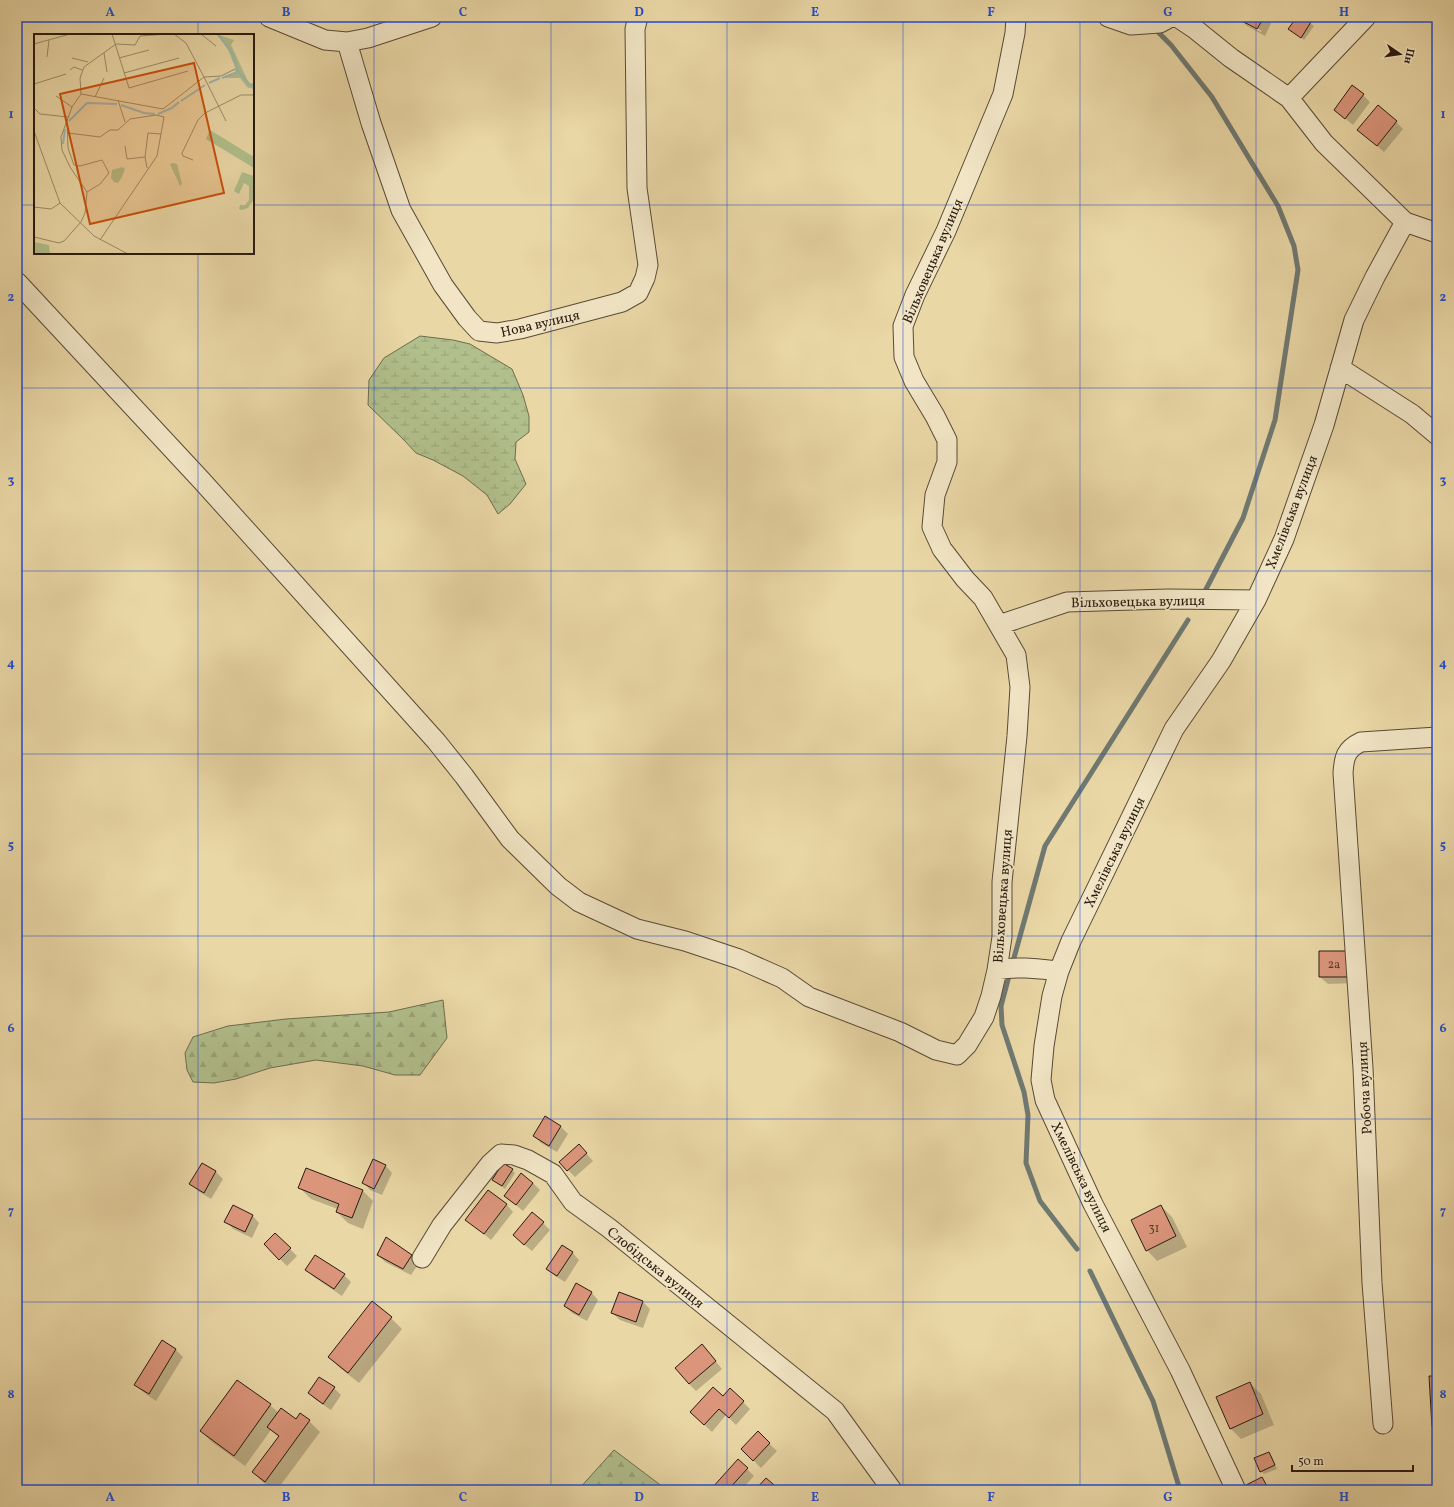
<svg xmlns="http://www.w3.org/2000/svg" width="1454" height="1507" font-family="Vollkorn,serif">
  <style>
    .forest { fill: url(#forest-firs); stroke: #6d6d4e }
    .wetland { fill: url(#wetland-marsh); stroke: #6d6d4e }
    .shadow { fill: #0003; fill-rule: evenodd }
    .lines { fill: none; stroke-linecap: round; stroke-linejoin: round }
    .stream { stroke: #6f7972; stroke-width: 5 }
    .building { fill: #db957b; stroke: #291b10 }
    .minor-casing { stroke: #594a36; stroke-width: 21 }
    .minor { stroke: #f1e5c5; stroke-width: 19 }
    .grid { fill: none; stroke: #1d4ed8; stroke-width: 1; stroke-opacity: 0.55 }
    .labels { text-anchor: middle; stroke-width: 3; stroke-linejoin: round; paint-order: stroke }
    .number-label { font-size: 12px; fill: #563a2b }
    .street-label { font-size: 14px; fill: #291b10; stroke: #f1e5c5 }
    .inset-river { fill: none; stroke: #9db7b3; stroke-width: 2 }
    .inset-road { fill: none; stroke: #9d8c6a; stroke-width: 1 }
    .view { fill: #cb500d; fill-opacity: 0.15; stroke: #cb500d; stroke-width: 2 }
    .inset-edge { fill: none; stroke: #291b10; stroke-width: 2 }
    .neatline { fill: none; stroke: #1d4ed8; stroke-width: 1.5 }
    .grid-label { font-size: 13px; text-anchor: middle; font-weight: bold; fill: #1d4ed8 }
  </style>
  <defs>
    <pattern id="forest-firs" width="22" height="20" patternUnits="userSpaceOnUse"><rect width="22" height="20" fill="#b1bf8c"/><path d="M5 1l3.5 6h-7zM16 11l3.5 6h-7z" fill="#98a478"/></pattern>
    <pattern id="wetland-marsh" width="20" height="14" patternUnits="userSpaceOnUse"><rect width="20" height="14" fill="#b1bf8c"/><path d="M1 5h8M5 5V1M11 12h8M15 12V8" fill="none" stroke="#98a478"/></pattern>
  </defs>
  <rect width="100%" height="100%" fill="#ead7a6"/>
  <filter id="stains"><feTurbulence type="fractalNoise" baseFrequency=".005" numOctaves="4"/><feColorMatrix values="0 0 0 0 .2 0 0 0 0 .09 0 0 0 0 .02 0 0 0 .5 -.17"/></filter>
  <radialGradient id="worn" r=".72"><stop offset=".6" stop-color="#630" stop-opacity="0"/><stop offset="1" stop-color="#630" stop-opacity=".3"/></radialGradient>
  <path class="forest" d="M443,1000l4,38 -27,37h-25l-32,-9 -47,-6 -46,8 -34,11 -22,4 -21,-1 -6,-12 -2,-17 8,-16 35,-11 58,-7 103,-7z
    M614,1450l53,40h-89z"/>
  <path class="wetland" d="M420,336l33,4 17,4 42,25 11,26 6,21v16l-13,10 -1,17 11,25 -16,20 -12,10 -11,-19 -24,-19 -30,-16 -17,-7 -13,-14 -35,-34 1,-25 15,-22z"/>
  <path class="shadow" d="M1241,17h33l-9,19 -18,-10 -7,-7zM1247,22l15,9 -1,1 -14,-7z
    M1298,17h4l12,9 -10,14 -14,-11z
    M1363,95l7,7 -17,23 -18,-15z
    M1396,122l7,7 -19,23 -25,-22z
    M1320,952l35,31 -27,1 -8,-7z
    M545,1117l16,10 7,7 -11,18 -16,-9 -7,-7z
    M586,1153l7,8 -18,16 -7,-7z
    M202,1164l14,8 7,7 -12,20 -13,-8 -7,-7z
    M385,1165l7,8 -10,22 -12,-5 -7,-8z
    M512,1170l3,3 -10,16 -12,-9z
    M533,1183l7,7 -17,21 -18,-15z
    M300,1188l62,2 11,11 -10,28 -15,-6 -11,-11 1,-3 -27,-10z
    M506,1204l7,8 -22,28 -24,-20z
    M1161,1206l11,11 15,30 -30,14 -10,-11z
    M252,1215l7,8 -7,15 -19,-9 -7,-8z
    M543,1223l7,7 -18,21 -11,-9z
    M275,1234l22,22 -10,10 -22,-22z
    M387,1239l25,17 7,7 -8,12 -26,-13 -7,-7z
    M572,1252l7,8 -14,22 -10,-6 -7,-7z
    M306,1270l38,5 7,7 -9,14 -28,-19z
    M591,1292l7,8 -11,21 -15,-8 -7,-7z
    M619,1293l24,9 7,7 -7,19 -23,-8 -8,-7z
    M391,1318l11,11 -43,54 -19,-15 -11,-11z
    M162,1342l14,8 7,7 -27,44 -13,-9 -7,-7z
    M709,1353l13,16 -26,22 -7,-7z
    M1437,1377v54l-4,-5z
    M238,1381l32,24 9,8 17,8h13l11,11 -43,58h-3l-10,-7 -11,-11 26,-35 -8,-7 -26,36 -33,-24 -11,-11z
    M1250,1383l11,11 13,31 -33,14 -11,-11z
    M334,1388l7,7 -10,15 -15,-10 -7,-7z
    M730,1389l20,20 -14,16 -10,-10 -14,17 -14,-13z
    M758,1433l19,18 -16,17 -19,-19z
    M1269,1453l3,4 5,12 -13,5 -3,-3z
    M747,1469l7,7 -13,14h-26z
    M1262,1478l3,4 4,8h-19z"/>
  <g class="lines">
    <path class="stream" d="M1155,29l16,16 41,52 66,109 16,40 4,24 -23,150 -32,98 -39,75
      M1012,965l33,-119 143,-226
      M1010,972l-9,34 1,19 22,67 4,23 -2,48 14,38 37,48
      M1090,1271l63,130 27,89"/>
  </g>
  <path class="building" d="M1239,17h25l-7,12 -19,-10z
    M1297,17h7l7,5 -10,16 -13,-9z
    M1352,85l12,9 -19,25 -11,-9z
    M1378,105l19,16 -20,25 -20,-16z
    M1319,951h29l1,26h-30z
    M545,1116l16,10 -12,20 -16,-10z
    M579,1144l8,9 -20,18 -8,-9z
    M373,1159l13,6 -12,24 -12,-6z
    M202,1163l14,8 -12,22 -15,-9z
    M503,1163l10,6 -11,17 -10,-6z
    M306,1168l57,22 -11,28 -16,-6 3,-8 -41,-16z
    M521,1173l12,10 -17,22 -12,-9z
    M488,1190l19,14 -23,30 -19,-14z
    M233,1205l20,10 -8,17 -21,-10z
    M1161,1205l15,31 -30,15 -15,-31z
    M532,1212l12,10 -20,23 -11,-10z
    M275,1233l16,15 -12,12 -15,-16z
    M386,1237l26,18 -9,14 -26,-14z
    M562,1245l11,7 -16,24 -11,-7z
    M315,1255l30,19 -11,15 -29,-19z
    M576,1283l16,9 -13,23 -15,-9z
    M619,1292l24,9 -7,21 -25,-9z
    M372,1301l20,16 -44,56 -20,-16z
    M162,1340l14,9 -27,45 -15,-9z
    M702,1344l14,17 -27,23 -14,-16z
    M1429,1376h8v50l-5,1z
    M319,1377l16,10 -12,17 -15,-11z
    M237,1380l34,24 -37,52 -34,-25z
    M1250,1382l13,32 -33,15 -14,-32z
    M713,1387l10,9 7,-8 14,13 -15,17 -10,-9 -15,16 -14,-13z
    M281,1408l15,11 4,-6 10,7 -45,62 -13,-10 27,-36 -12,-9z
    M758,1431l12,12 -17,18 -12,-12z
    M1269,1452l6,13 -15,7 -6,-14z
    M738,1459l10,9 -20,22h-14l-2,-2z
    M1262,1477l6,11 -5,2h-14l-3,-5z
    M766,1478l14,12h-25z"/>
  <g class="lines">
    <defs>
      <path id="minor" d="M269,17l56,23 22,2 21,-4 64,-21
        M1108,17l23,8 29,-2 11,-6
        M1177,17l18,12 36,29 58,40 35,45 81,79 32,11
        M347,42l24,81 30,87 42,75 24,33 12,13 18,2 23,-4 102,-27 16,-9 7,-15 3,-13 -11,-77 -2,-159 3,-12
        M1289,98l77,-81
        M17,282l185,199 234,260 28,35 46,63 48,47 21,16 58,27 48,12 54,18 43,19 27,19 91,35 36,18 21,5 10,-10 17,-28 7,-21 6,-26 5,-33v-55l15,-146 3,-49 -4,-32 -33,-57 -18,-19 -23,-30 -10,-22 3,-32 12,-33v-22l-12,-24 -21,-35 -10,-24 -1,-31 12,-31 31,-64 57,-137 12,-61 1,-16
        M1340,368l72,46 25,21
        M999,625l68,-23 101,-3 88,1
        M997,970c20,-4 42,-1 62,1
        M422,1258l20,-33 48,-61 11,-10 13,1 14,5 25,14 20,28 36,26 226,183 57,79
        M1383,1424l-11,-141 -9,-215 -20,-295c1,-16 3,-24 18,-31l76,-5
        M1236,1490l-56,-120 -87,-166 -48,-104 -4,-20 3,-34 8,-50 7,-25 12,-30 103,-212 47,-68 35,-61 28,-61 40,-114 30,-105 21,-43 30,-55"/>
    </defs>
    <use href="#minor" class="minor-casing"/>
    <use href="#minor" class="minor"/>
  </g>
  <path class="grid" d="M198,17v18M374,17v1473M551,17v1473M727,17v1473M903,17v1473M1080,17v1473M1256,17v1473M17,205h18M253,205h1184M198,253v1237M17,388h1420M17,571h1420M17,754h1420M17,936h1420M17,1119h1420M17,1302h1420"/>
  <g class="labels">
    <g class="number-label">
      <text x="1334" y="968">2а</text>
      <text x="1154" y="1232">31</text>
    </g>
    <g class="street-label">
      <text transform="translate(932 261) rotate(-67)" y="5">Вільховецька вулиця</text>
      <text transform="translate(540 323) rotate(-13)" y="5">Нова вулиця</text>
      <text transform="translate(1291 512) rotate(-69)" y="5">Хмелівська вулиця</text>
      <text transform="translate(1138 601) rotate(-1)" y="5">Вільховецька вулиця</text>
      <text transform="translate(1114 852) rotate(-64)" y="5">Хмелівська вулиця</text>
      <text transform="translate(1002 896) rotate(-86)" y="5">Вільховецька вулиця</text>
      <text transform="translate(1364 1088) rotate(-93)" y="5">Робоча вулиця</text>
      <text transform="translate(1082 1177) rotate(64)" y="5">Хмелівська вулиця</text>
      <text transform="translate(656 1267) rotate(39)" y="5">Слобідська вулиця</text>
    </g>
  </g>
  <g transform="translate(34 34)">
    <rect width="220" height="220" fill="#ead7a6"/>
    <path d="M182,0l18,6 -3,5 16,34 3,5 4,-2v5l-6,1 -8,-10h-15v-2l10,-4v-5l-8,-20zM176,96l44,27v11l-48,-29zM139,129l4,1 5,20 -2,2 -10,-22zM208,138l12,4v23l-6,9 -6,2 -3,-1 1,-4h5l4,-5v-14l-5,-3 -5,11 -5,-3zM0,208l15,3 1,9h-16z" fill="#b1bf8c"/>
    <path d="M88,133l3,2 -3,8 -4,6 -4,-1 -3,-4 1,-8z" fill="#b1bf8c"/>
    <path class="inset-river" d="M184,0l15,21 6,18 15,16M188,44l16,-6M175,49l11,-5M147,67l24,-16M87,71l23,8 11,1M124,80l14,-6 7,-6M35,87l18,-18 30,1M29,110l2,-15"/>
    <path class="inset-road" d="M78,0l17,54 59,-17M140,0l12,9 18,34 17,-1 14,-7M167,0l15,12M0,10l36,-10M70,19l3,19M13,23l2,-17M38,24l16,4M85,24l30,-8M36,36l4,-3 8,3M90,39l55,-15M0,50l32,-10M47,60l82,15 41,-32 22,44M22,62l16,11M61,63l9,-19M84,66l7,22M0,74l6,6 28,3M33,85l1,29 6,17 6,1 22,-6 7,13 -9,11 -13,8M0,97l26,72 34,33 34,18M34,99l32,4 10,-7h8l12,-11 26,-4 8,2 -7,39 -57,84M91,112l2,13 18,-2 2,11M111,123l3,-24 13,1M159,126l-10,-4 -1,-3 16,-33 7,-7 36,-18h13M0,173l17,2 9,-6M0,203l25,6 5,-2 17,-19 4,-9 2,-21 -17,-25 -8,-17 -1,-13 11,-30 9,-13 -1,-16 4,-11 32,-23 19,1 5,-9 27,-2"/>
    <path class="view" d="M160,29l30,130 -134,31 -30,-130z"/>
    <rect width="220" height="220" class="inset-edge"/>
  </g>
  <rect width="1454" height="1507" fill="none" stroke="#ead7a6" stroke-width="44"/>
  <g transform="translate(1400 54) rotate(103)" stroke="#f1e5c5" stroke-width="3" paint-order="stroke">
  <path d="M0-3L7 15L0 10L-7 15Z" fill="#291b10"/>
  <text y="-6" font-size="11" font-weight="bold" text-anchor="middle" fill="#291b10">Пн</text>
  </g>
  <path d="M1292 1465v6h121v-6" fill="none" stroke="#291b10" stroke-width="2"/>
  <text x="1298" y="1465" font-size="12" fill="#291b10" stroke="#f1e5c5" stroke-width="3" paint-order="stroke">50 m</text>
  <rect x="22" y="22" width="1410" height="1463" class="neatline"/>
  <g class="grid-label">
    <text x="110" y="16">A</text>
    <text x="286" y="16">B</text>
    <text x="463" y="16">C</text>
    <text x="639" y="16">D</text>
    <text x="815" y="16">E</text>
    <text x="991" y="16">F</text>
    <text x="1168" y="16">G</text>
    <text x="1344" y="16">H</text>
    <text x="11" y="118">1</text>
    <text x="1443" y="118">1</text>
    <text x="11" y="301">2</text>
    <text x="1443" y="301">2</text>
    <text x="11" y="484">3</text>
    <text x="1443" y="484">3</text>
    <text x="11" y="667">4</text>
    <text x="1443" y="667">4</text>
    <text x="11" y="849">5</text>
    <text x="1443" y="849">5</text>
    <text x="11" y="1032">6</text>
    <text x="1443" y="1032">6</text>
    <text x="11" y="1215">7</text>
    <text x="1443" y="1215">7</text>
    <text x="11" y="1398">8</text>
    <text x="1443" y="1398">8</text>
    <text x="110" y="1501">A</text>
    <text x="286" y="1501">B</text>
    <text x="463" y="1501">C</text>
    <text x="639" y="1501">D</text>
    <text x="815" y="1501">E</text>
    <text x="991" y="1501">F</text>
    <text x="1168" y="1501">G</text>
    <text x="1344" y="1501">H</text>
  </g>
  <rect width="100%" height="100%" filter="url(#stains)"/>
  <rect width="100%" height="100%" fill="url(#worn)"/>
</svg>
